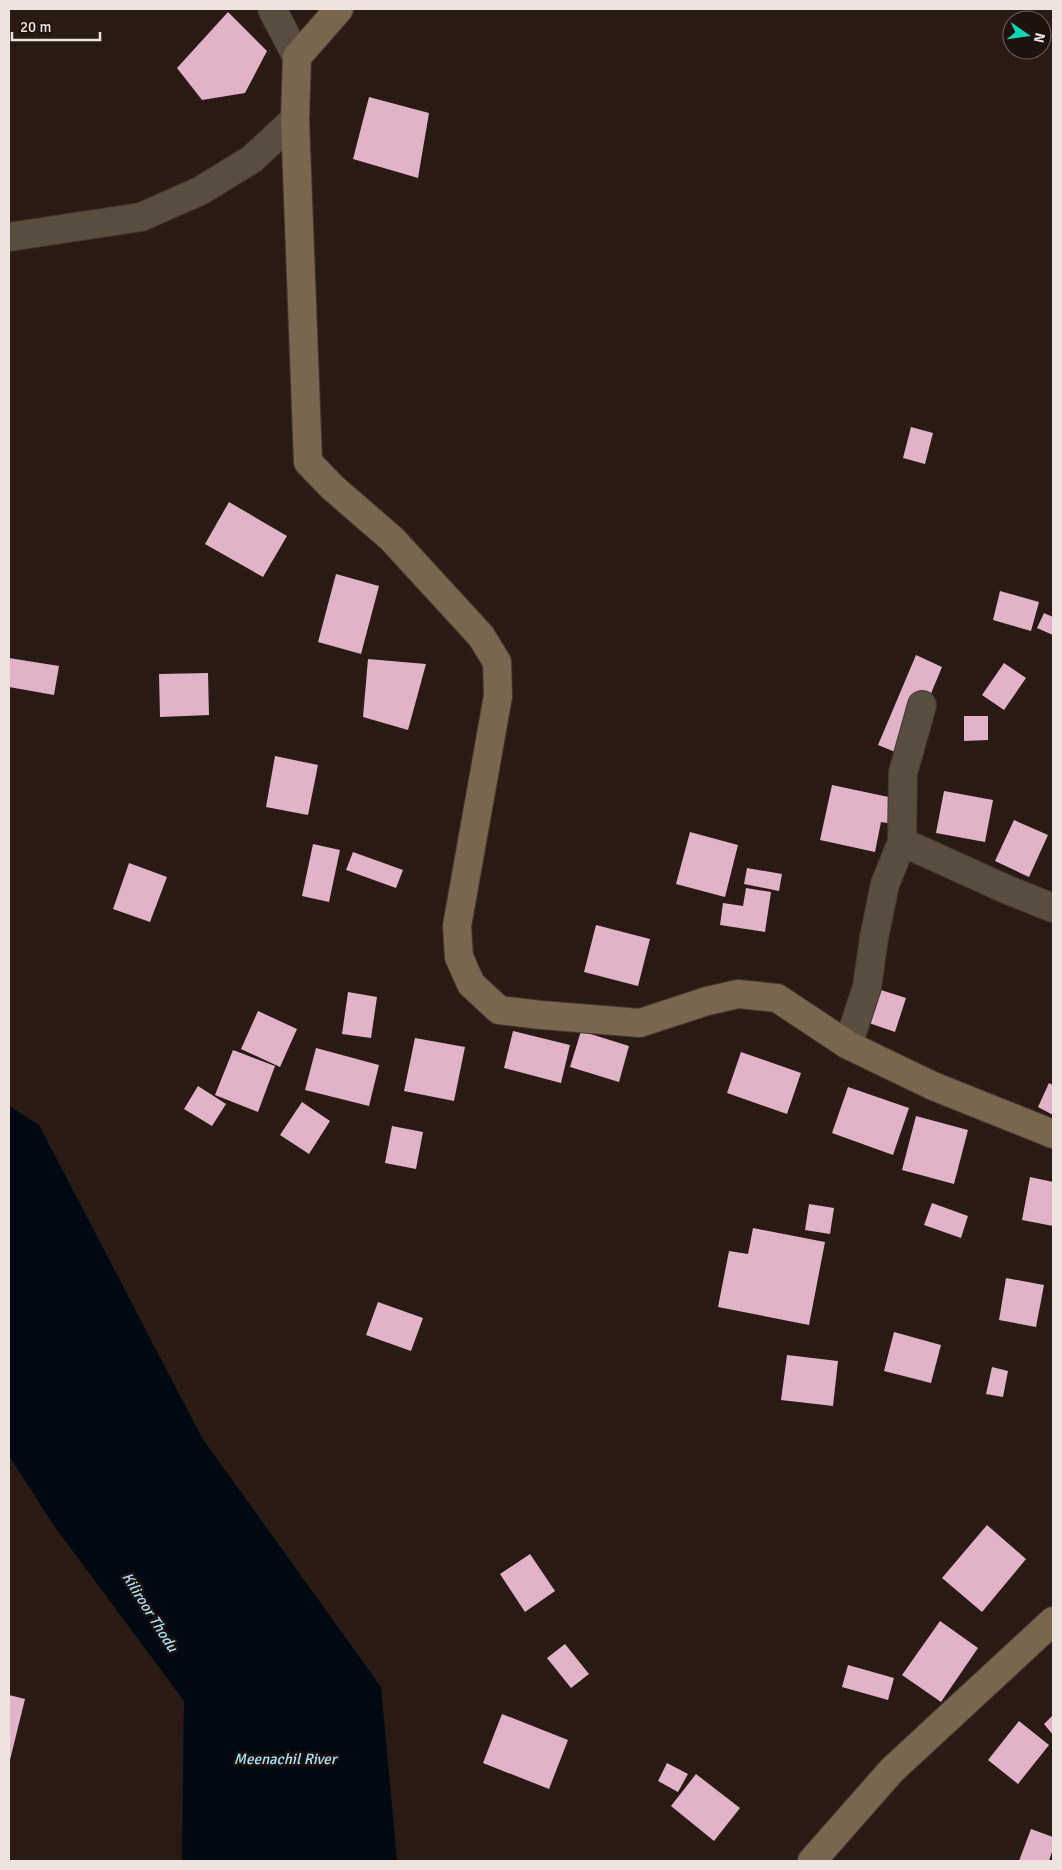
<svg xmlns="http://www.w3.org/2000/svg" width="1062" height="1870" font-family="Signika,sans-serif">
  <style>
    .water { fill: #000812 }
    .building { fill: #e1b2c8 }
    .lines { fill: none; stroke-linecap: round; stroke-linejoin: round }
    .street-casing { stroke: #453630; stroke-width: 30 }
    .secondary-casing { stroke: #453630; stroke-width: 30 }
    .street { stroke: #584d3e; stroke-width: 28 }
    .secondary { stroke: #79664f; stroke-width: 28 }
    .labels { text-anchor: middle; stroke-width: 5; stroke-linejoin: round; paint-order: stroke }
    .water-label { font-size: 15px; font-style: italic; fill: #a5e1fe; stroke: #1f110b }
  </style>
  <rect width="100%" height="100%" fill="#291a14"/>
  <path class="water" d="M9,1106l30,19 163,313 179,249 16,174h-215l2,-160 -129,-174 -46,-71z"/>
  <path class="building" d="M228,12l39,39 -22,42 -43,7 -25,-32z
    M369,97l60,16 -11,65 -65,-19z
    M911,427l22,6 -8,31 -22,-6z
    M229,502l58,34 -24,41 -58,-33z
    M336,574l43,12 -18,68 -43,-12z
    M1000,591l39,11 -8,29 -38,-11z
    M1044,613l9,4v18l-16,-7z
    M916,655l26,12 -37,89 -27,-11z
    M9,658l50,8 -5,29 -45,-8z
    M368,659l58,5 -18,66 -45,-13z
    M1004,663l22,15 -22,32 -22,-15z
    M208,673l1,42 -49,2 -1,-43z
    M964,716h24v24l-24,1z
    M275,756l43,9 -10,50 -42,-8z
    M832,785l66,14 -5,25 -12,-2 -6,30 -55,-12z
    M944,791l49,9 -8,42 -49,-9z
    M1014,820l34,15 -19,42 -34,-16z
    M690,832l48,13 -13,52 -49,-13z
    M313,844l27,6 -11,52 -27,-6z
    M353,852l50,18 -7,18 -50,-18z
    M129,863l38,14 -17,45 -37,-13z
    M747,868l35,6 -3,17 -35,-7z
    M746,888l25,4 -6,40 -45,-7 3,-22 20,3z
    M596,925l54,14 -12,47 -54,-14z
    M881,990l25,8 -11,34 -26,-9z
    M348,992l29,5 -6,41 -29,-4z
    M258,1011l39,18 -17,38 -39,-18z
    M513,1031l57,14 -9,38 -57,-15z
    M581,1031l48,15 -10,36 -49,-15z
    M415,1038l50,9 -11,54 -50,-10z
    M316,1048l63,17 -10,41 -64,-16z
    M233,1050l42,16 -17,46 -43,-17z
    M741,1052l60,21 -14,41 -60,-21z
    M1049,1083l4,2v30l-15,-8z
    M198,1086l28,18 -14,22 -28,-17z
    M848,1087l61,21 -16,47 -61,-22z
    M302,1102l28,19 -21,33 -29,-19z
    M916,1116l52,14 -14,54 -52,-14z
    M392,1126l31,6 -7,37 -31,-6z
    M1030,1177l23,5v44l-31,-6z
    M932,1203l36,13 -7,22 -37,-13z
    M809,1204l25,4 -4,26 -25,-4z
    M753,1228l72,14 -16,83 -91,-18 11,-56 19,3z
    M1006,1278l38,7 -8,42 -37,-7z
    M378,1302l45,16 -12,33 -45,-16z
    M894,1332l47,13 -10,38 -47,-12z
    M787,1355l51,6 -5,45 -52,-6z
    M992,1367l16,4 -5,26 -17,-3z
    M987,1525l39,34 -44,53 -40,-34z
    M530,1554l25,37 -30,21 -25,-38z
    M940,1621l38,27 -37,54 -39,-27z
    M565,1644l24,30 -18,14 -24,-30z
    M848,1665l46,13 -6,22 -46,-13z
    M9,1695l16,4 -16,65z
    M502,1714l66,26 -19,49 -66,-26z
    M1053,1715v20l-9,-11z
    M1019,1721l30,24 -31,39 -30,-24z
    M667,1763l21,11 -10,18 -20,-11z
    M696,1774l44,34 -26,33 -43,-35z
    M1031,1829l22,8v12l-4,12h-30z"/>
  <g class="lines">
    <defs>
      <path id="street" d="M272,9l25,48
        M9,237l132,-20 59,-26 52,-32 43,-40
        M922,705l-19,68 -1,69 106,48 45,18
        M848,1045l19,-58 7,-49 11,-54 17,-42"/>
      <path id="secondary" d="M339,9l-42,48 -2,62 13,343 24,25 60,52 89,97 16,26 1,34 -41,230 2,31 12,27 28,26 42,5 99,8 67,-22 31,-7 39,4 71,47 85,41 120,48
        M812,1861l80,-91 161,-149"/>
    </defs>
    <use href="#street" class="street-casing"/>
    <use href="#secondary" class="secondary-casing"/>
    <use href="#street" class="street"/>
    <use href="#secondary" class="secondary"/>
  </g>
  <g class="labels">
    <g class="water-label">
      <text transform="translate(150 1612) rotate(58)" y="5">Kiliroor Thodu</text>
      <text x="285" y="1764">Meenachil River</text>
    </g>
  </g>
  <rect width="1062" height="1870" fill="none" stroke="#eee3df" stroke-width="20"/>
  <g transform="translate(1027 35) rotate(103)"><circle r="24" fill="#1f110b" stroke="#726560"/>
  <path d="M0-4L9 19L0 12L-9 19Z" fill="#0dd5b5"/>
  <text y="-8" font-size="14" font-weight="bold" text-anchor="middle" fill="#eee3df">N</text>
  </g>
  <path d="M12 32v8h88v-8" fill="none" stroke="#eee3df" stroke-width="2.5"/>
  <text x="20" y="32" font-size="15" fill="#eee3df" stroke="#1f110b" stroke-width="4" paint-order="stroke">20 m</text>
</svg>
